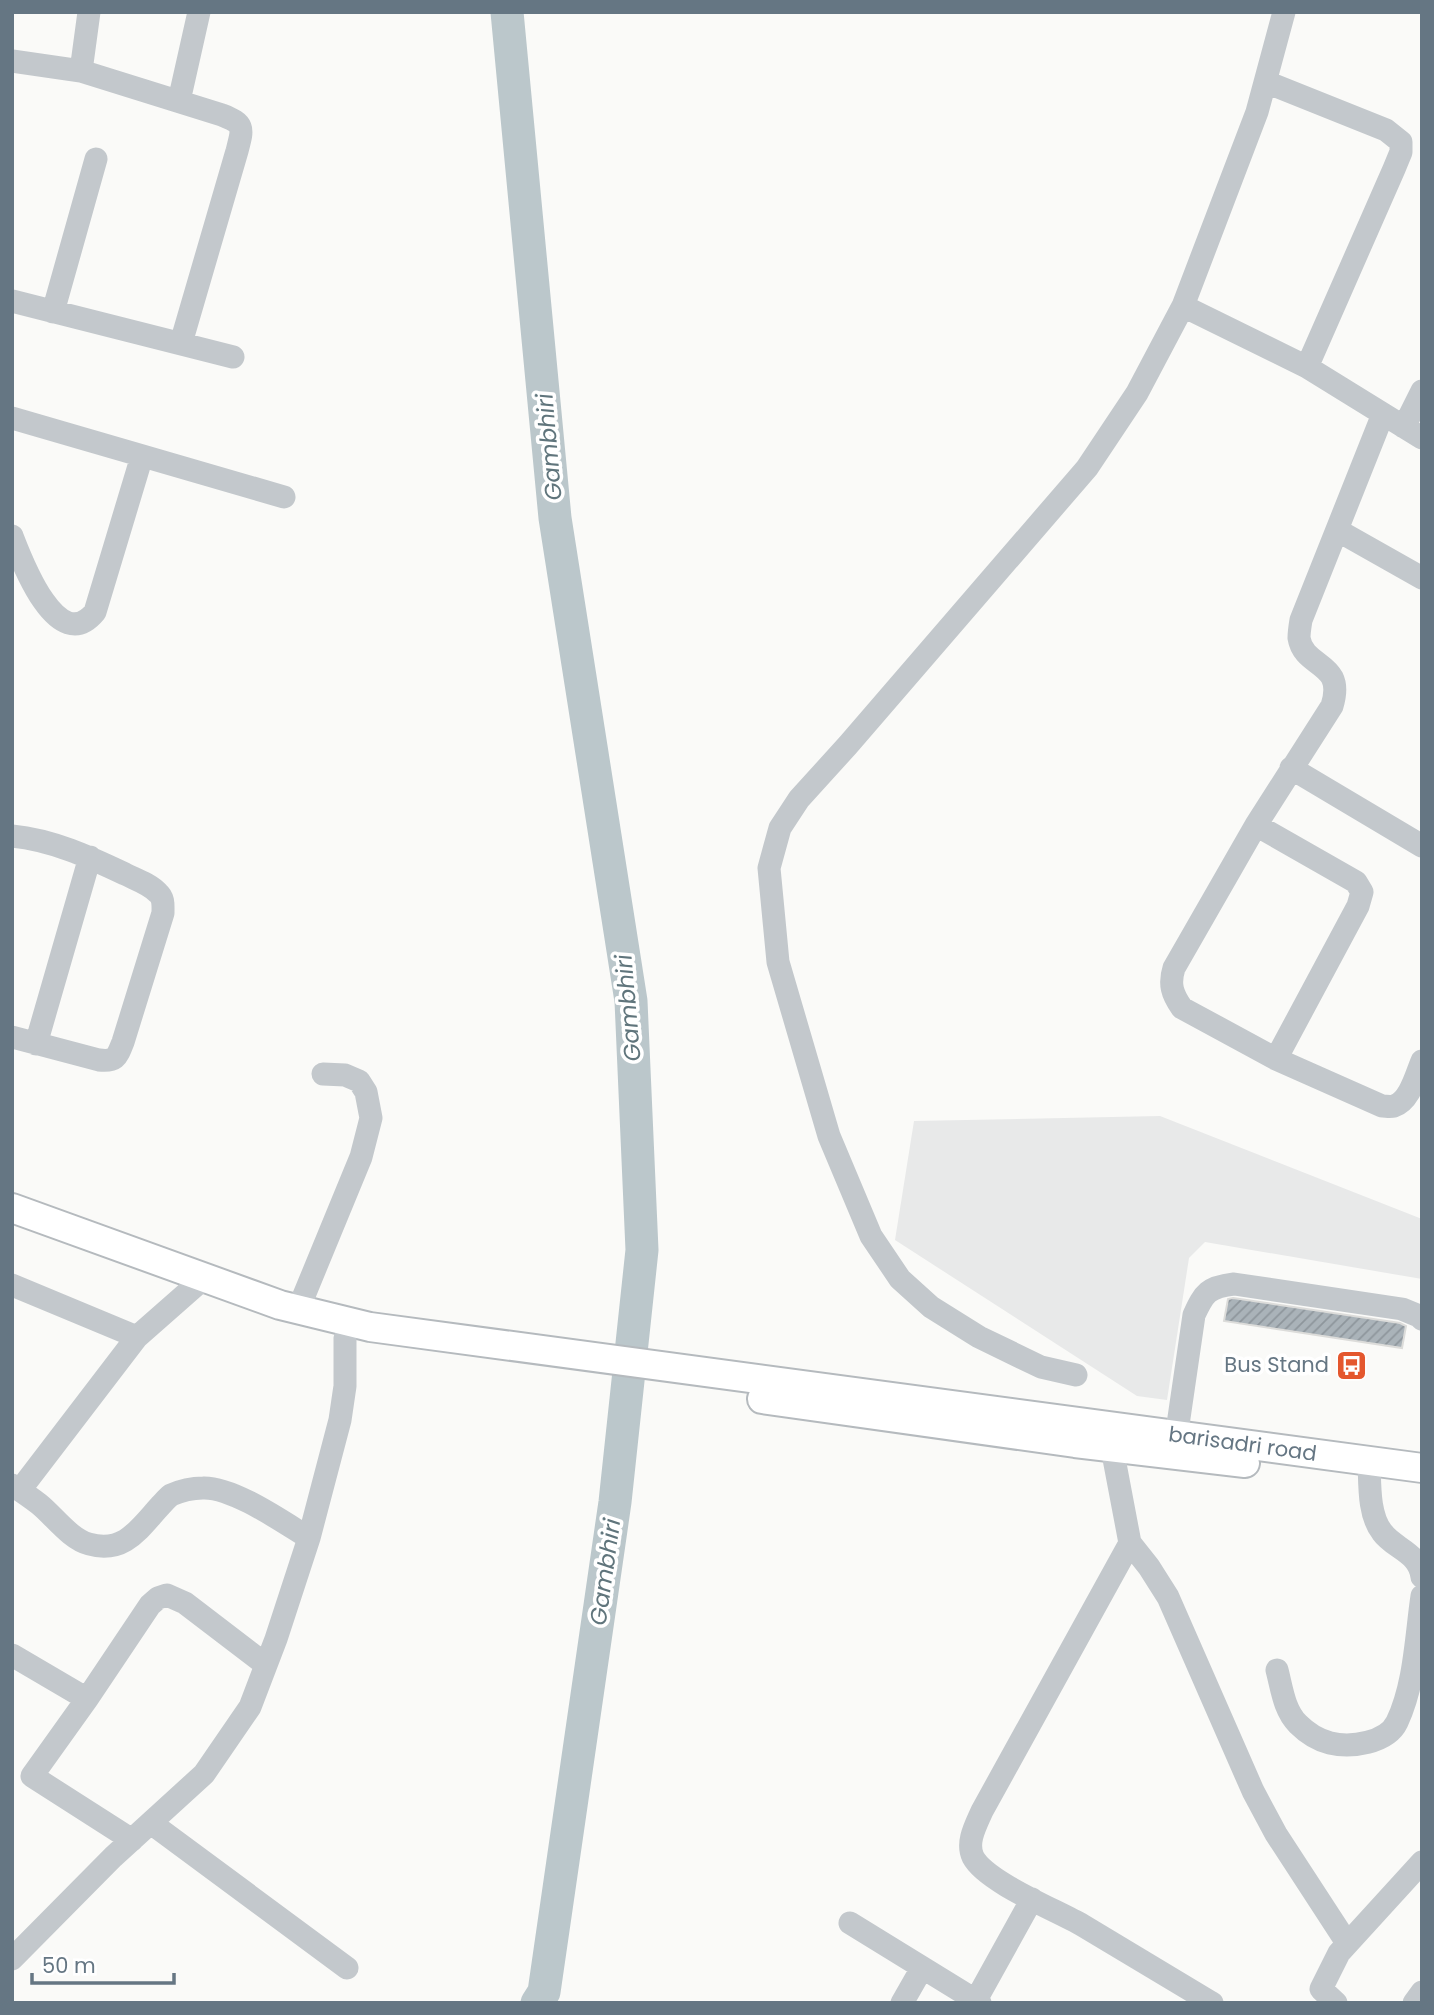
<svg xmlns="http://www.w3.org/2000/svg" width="1434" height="2015" font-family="Poppins,sans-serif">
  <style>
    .built { fill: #e8e9e9 }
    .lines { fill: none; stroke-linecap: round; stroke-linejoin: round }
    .river { stroke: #bbc7cb; stroke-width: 33 }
    .building { fill: url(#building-hatch); stroke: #dcdcda; stroke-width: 2 }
    .major-casing { stroke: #b5babe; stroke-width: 32 }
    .minor { stroke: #c3c8cc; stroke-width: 23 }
    .major { stroke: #fff; stroke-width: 28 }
    .labels { text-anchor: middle; stroke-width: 7; stroke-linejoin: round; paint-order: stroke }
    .poi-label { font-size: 21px; fill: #657683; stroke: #fff; text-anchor: end }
    .street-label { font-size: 21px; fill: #657683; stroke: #fff }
    .water-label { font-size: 23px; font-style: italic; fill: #60757c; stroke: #fff }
  </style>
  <defs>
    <pattern id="building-hatch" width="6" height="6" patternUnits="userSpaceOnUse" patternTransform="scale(1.75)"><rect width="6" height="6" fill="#aab3b9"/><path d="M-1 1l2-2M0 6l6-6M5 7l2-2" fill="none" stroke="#8e969c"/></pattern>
  </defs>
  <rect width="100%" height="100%" fill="#fafaf8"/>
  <path class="built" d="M1160,1116l262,103v60l-217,-37 -16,16 -22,142 -30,-4 -242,-156 19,-119z"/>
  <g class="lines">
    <path class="river" d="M507,12l48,506 76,483 11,249 -27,252 -71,490 -7,11"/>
  </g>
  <path class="building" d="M1233,1298l167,25 6,3 -4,22 -178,-27 4,-22z"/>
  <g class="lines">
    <defs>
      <g id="major">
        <path id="s1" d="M12,1208l268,97 90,22 1052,141"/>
        <path d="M762,1399l313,44 170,20"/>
      </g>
    </defs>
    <use href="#major" class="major-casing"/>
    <path class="minor" d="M12,61l69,10 141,44c23,9 21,13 15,36l-56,192
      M81,71l8,-59
      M1266,82l120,48 15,12v10l-7,17 -87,198
      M179,101l20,-89
      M12,301l221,56
      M1183,306l124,61 115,71
      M53,312l43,-153
      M12,418l272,79
      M1404,427l18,-36
      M1337,530l85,48
      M12,536c10,26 46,121 83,76l47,-156
      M1291,768l131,78
      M1256,825l100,57 6,10 -4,14 -82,153 106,47c4,0 8,1 12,0 16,-5 22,-31 28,-45
      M12,836c41,4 77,21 113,38 10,5 25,10 33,19 6,5 5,12 5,20l-40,129c-6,15 -7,20 -24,18l-87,-23
      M36,1044l54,-187
      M1276,1059l-94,-51c-10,-14 -13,-24 -8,-40l82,-143 76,-119c14,-45 -28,-37 -33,-68 0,-6 1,-12 2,-18l82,-206
      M12,1285l125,52
      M298,1310l63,-153 10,-39 -5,-26 -7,-11 -14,-6 -22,-1
      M1076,1375l-35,-8 -62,-30 -48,-30 -31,-28 -29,-43 -42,-100 -51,-174 -9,-94 11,-40 19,-29 49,-54 239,-277 50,-75 46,-87 74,-194 27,-100
      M1112,1448l18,95 19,24 19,30 85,194 23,43 71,109
      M1174,1452l20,-137c10,-22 14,-28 40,-31l168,25 17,7 3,3
      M1369,1461c1,22 -1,53 13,71 12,17 37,20 40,45
      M12,1485c9,6 18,12 27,19 15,12 31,35 50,40 35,10 50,-15 71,-38 3,-3 7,-8 11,-11 9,-4 22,-7 32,-7 30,-1 80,34 106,50l-33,101 -26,68 -46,67 -91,83 -101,102
      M20,1490l117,-153 67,-59
      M309,1538l31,-118 5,-34v-47
      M1130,1543l-148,268c-6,14 -16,31 -9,46 13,25 83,53 109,68 44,26 87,52 130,78
      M12,1655l75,44 -55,77 100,64
      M1277,1670c5,19 7,40 21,54 9,9 20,16 32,19 21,5 57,0 67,-21 18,-38 19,-85 25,-126
      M87,1699l63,-94 8,-7 9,-3 18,8 81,62
      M151,1823l196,145
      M850,1923l130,80
      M976,2000l56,-101
      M902,2003l20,-35
      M1336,2003l-15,-14 18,-36 83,-91
      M1414,2003l8,-11"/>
    <use href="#major" class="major"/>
  </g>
  <defs>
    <symbol id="bus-square" viewBox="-11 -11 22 22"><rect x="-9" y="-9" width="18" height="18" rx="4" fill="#e4572e" stroke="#fff"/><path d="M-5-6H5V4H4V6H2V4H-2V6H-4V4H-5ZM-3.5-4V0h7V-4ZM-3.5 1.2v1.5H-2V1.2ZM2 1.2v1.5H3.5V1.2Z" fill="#fff"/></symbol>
  </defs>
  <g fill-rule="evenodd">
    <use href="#bus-square" x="1334" y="1348" width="35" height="35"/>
  </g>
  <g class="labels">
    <g class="poi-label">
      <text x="1329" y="1372">Bus Stand</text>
    </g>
    <g class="street-label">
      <text dy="7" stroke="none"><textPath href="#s1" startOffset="1258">barisadri road</textPath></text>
    </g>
    <g class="water-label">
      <text transform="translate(549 447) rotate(-95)" y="8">Gambhiri</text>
      <text transform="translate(628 1008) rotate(-95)" y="8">Gambhiri</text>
      <text transform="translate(605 1572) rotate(-82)" y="8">Gambhiri</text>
    </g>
  </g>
  <rect width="1434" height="2015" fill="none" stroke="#657683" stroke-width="28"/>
  <path d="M32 1973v10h142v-10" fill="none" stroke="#657683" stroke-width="3.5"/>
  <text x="42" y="1973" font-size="21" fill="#657683" stroke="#ffffff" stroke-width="5" paint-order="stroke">50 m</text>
</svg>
